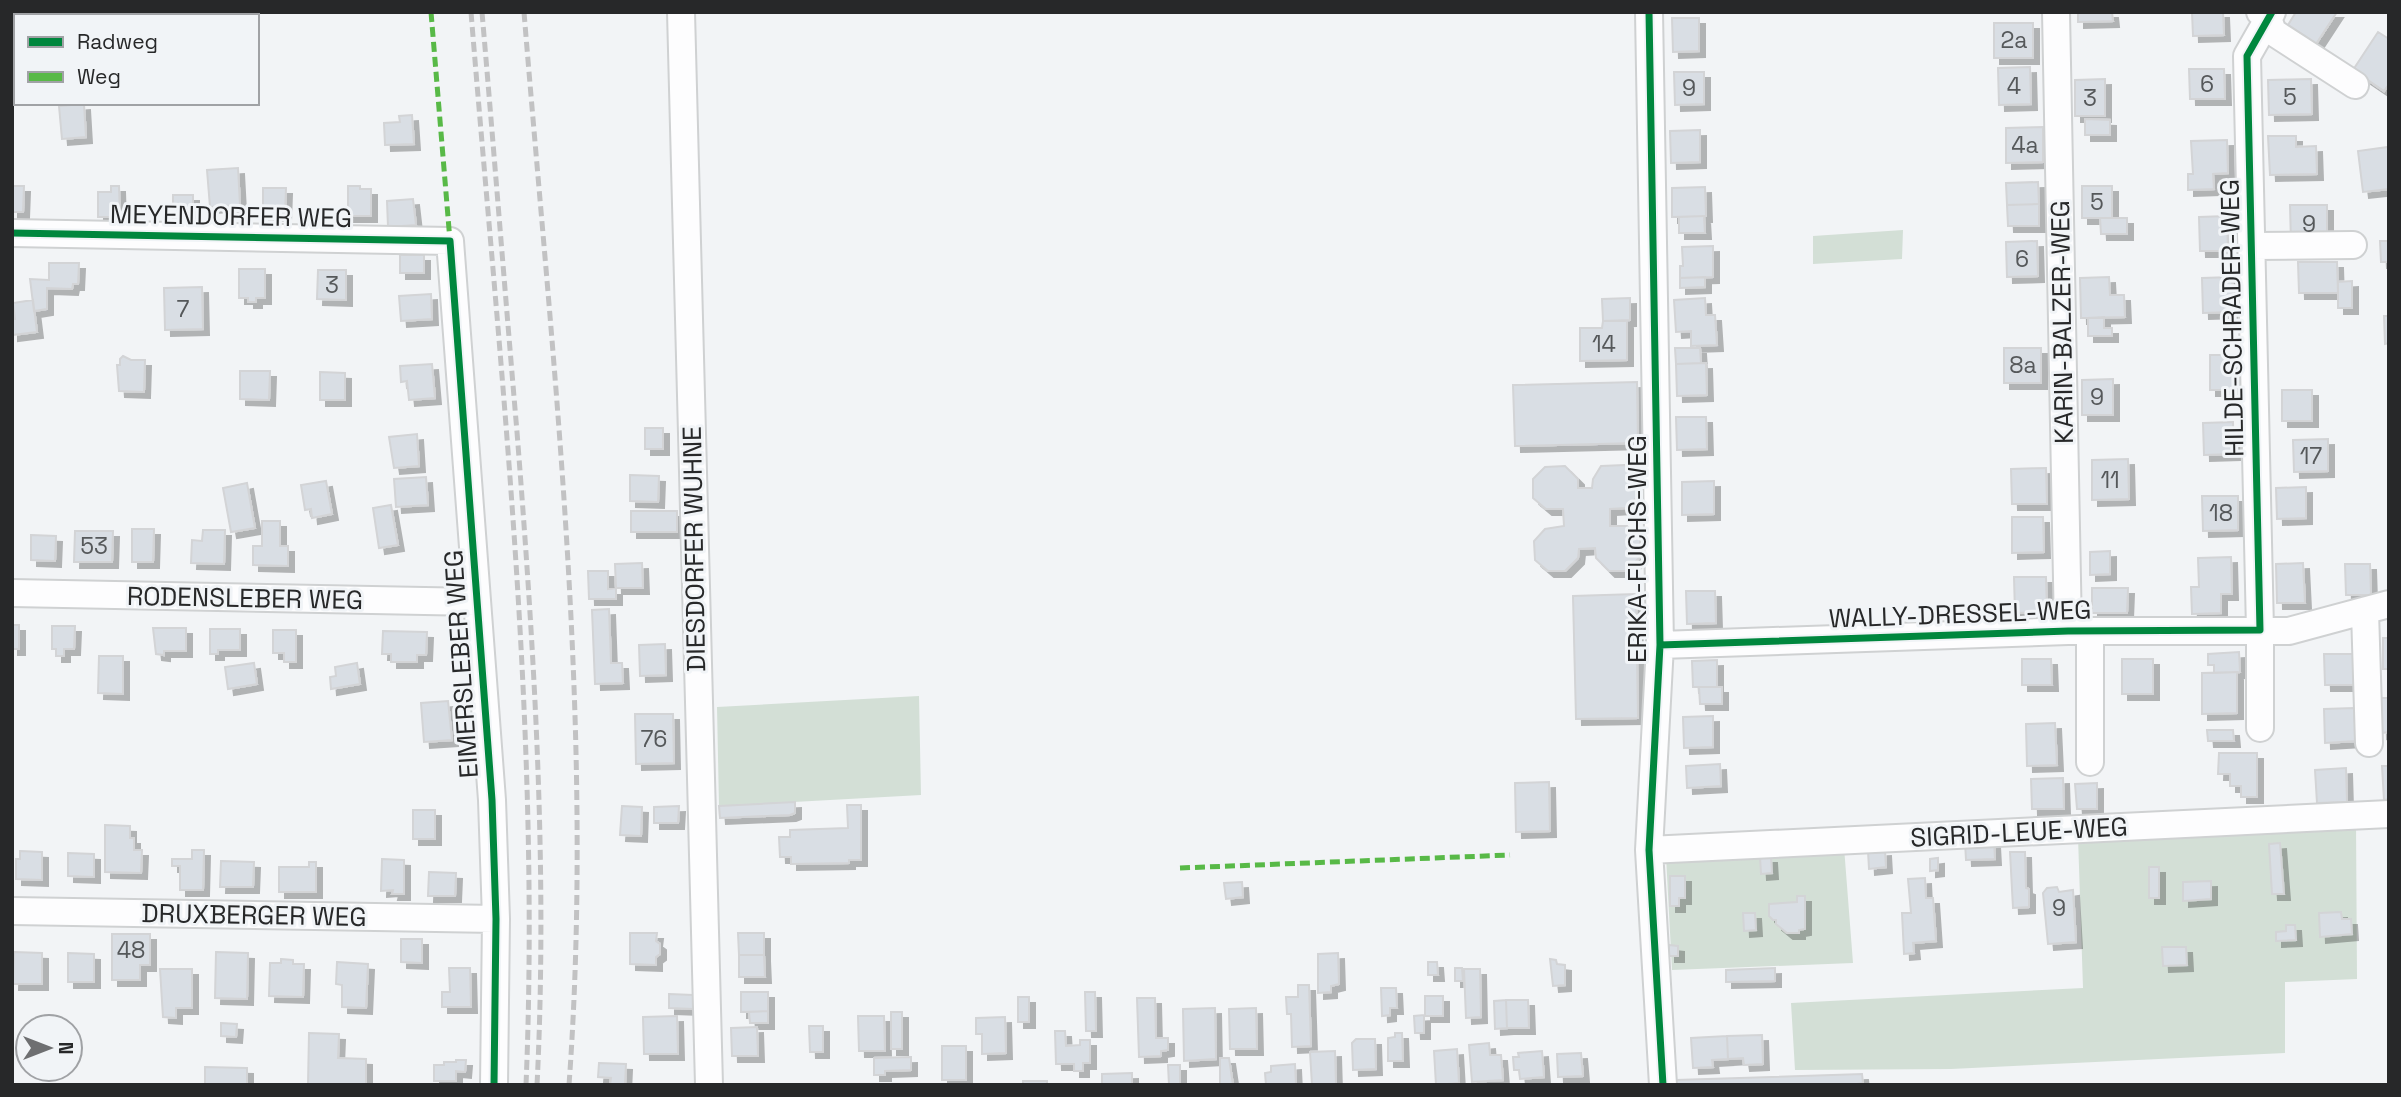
<svg xmlns="http://www.w3.org/2000/svg" width="2401" height="1097" font-family="'Space Grotesk',sans-serif">
  <style>
    .green { fill: #d3dfd6 }
    .building { fill: #d9dee4; stroke: #d3d4d6; stroke-width: 2; filter: url(#shadow) }
    .lines { fill: none; stroke-linecap: round; stroke-linejoin: round }
    .minor-casing { stroke: #cfd1d2; stroke-width: 30 }
    .minor { stroke: #fdfdfe; stroke-width: 26 }
    .rail { stroke: #c2c2c3; stroke-width: 5; stroke-dasharray: 10 5; stroke-linecap: butt }
    .quiet { stroke: #58b947; stroke-width: 5; stroke-dasharray: 10 5; stroke-linecap: butt }
    .cycleway-casing { stroke: #f1f4f7; stroke-width: 11 }
    .cycleway { stroke: #00873e; stroke-width: 7 }
    .labels { text-anchor: middle; stroke-width: 6; stroke-linejoin: round; paint-order: stroke }
    .number-label { font-size: 23px; fill: #55585a }
    .street-label { font-size: 26px; fill: #272829; stroke: #f1f4f7 }
  </style>
  <defs>
    <filter id="shadow"><feDropShadow dx="6" dy="6" stdDeviation="0" flood-color="#0004"/></filter>
  </defs>
  <rect width="100%" height="100%" fill="#f2f4f6"/>
  <path class="green" d="M1903,230l-1,29 -89,5v-28z
    M919,696l2,99 -202,11 -2,-99z
    M2356,822l1,157 -72,3v71l-334,16 -156,1 -4,-67 292,-15 -5,-151z
    M1844,847l9,116 -181,7 -6,-114z"/>
  <path class="building" d="M2078,12h34l1,9 -35,1z
    M2192,12h31l1,23 -31,1z
    M2296,12h41l-21,32 -28,-19z
    M1672,18h27v33l-26,1z
    M1994,23h39v35h-39z
    M2378,32l11,7v45l-5,7 -31,-21z
    M2030,67l1,37 -32,1 -1,-37z
    M2189,69h35l1,30h-35z
    M1674,72h30v32l-29,1z
    M2105,79v37h-30v-36z
    M2311,79l1,35 -43,1 -1,-35z
    M84,104l2,33 -24,2 -3,-33z
    M412,115l2,29 -29,1 -1,-22 16,-1 -1,-6z
    M2085,119l25,1v15h-25z
    M2043,127v35l-37,1v-35z
    M1700,130v32l-29,1 -1,-32z
    M2268,136h28v11l20,-1 1,28 -47,1z
    M2227,140l1,33 -15,1 1,15 -26,1v-16h5l-2,-33z
    M2388,147l1,42 -26,3 -5,-41z
    M238,168l2,37 -30,2 -3,-37z
    M2038,182l1,22 -32,1 -1,-22z
    M12,186h12l-1,26h-11z
    M111,186h8l1,31h-22v-25h13z
    M348,186h12v3h11v27h-23z
    M2082,186h30v32h-30z
    M1705,187l1,29 -34,1v-29z
    M263,188h23l-1,27h-22z
    M173,195h20v22l-20,1z
    M413,199l3,26 -28,2 -1,-26z
    M2039,204v22h-31l-1,-21z
    M2290,205h37v37l-36,1z
    M1704,216l1,17h-26v-16z
    M2227,216l1,35h-28l-1,-34z
    M2100,218h27v16h-26z
    M2037,241l1,35 -31,1 -1,-35z
    M2380,241h9v21h-8z
    M1713,246v31l-33,1v-12h3l-1,-19z
    M400,255h24v18h-24z
    M2298,262h39l1,31h-39z
    M49,263h30l-1,21h-5l-1,5 -25,-1v21l-13,2 -4,-32 19,1z
    M239,269h26v29h-9v4h-8v-4h-9z
    M318,270h28v30l-29,-1z
    M1705,277v10l-25,1v-10z
    M2109,277l1,18h14l1,22 -44,1 -1,-40z
    M2232,277l1,35 -30,1 -1,-35z
    M2352,281v27h-14v-26z
    M202,287l1,42 -38,1 -1,-42z
    M431,294l1,25 -31,2 -2,-25z
    M1630,298v22l-27,1 -1,-22z
    M1705,298l1,17h9l2,30 -26,1v-15l-15,1 -2,-32z
    M33,300l4,32 -25,3v-16h3l-2,-16z
    M2384,316h5v27l-4,1z
    M2104,317v11h8v8h-24v-18z
    M1603,321h24v39l-47,1v-33h22z
    M1675,348h25l1,15 -25,1z
    M2004,348h37v35h-37z
    M2210,355h25v35h-25z
    M123,356l8,4h14l-1,32 -25,-1 -2,-26h3v-6z
    M1706,363l1,32 -30,1 -1,-32z
    M432,364l3,34 -26,2 -2,-19 -6,1 -1,-16z
    M240,371h30l-1,29 -29,-1z
    M320,372l25,1v27h-25z
    M2113,379v36h-31v-35z
    M1637,382l1,61 -123,3 -2,-61z
    M2282,390h30v31h-30z
    M1676,417h30l1,32 -30,1z
    M2233,422l1,32 -30,1 -1,-32z
    M645,428h18v21h-18z
    M417,434l2,32 -25,2 -5,-31z
    M2328,439v32l-34,1 -1,-32z
    M2128,459l1,40 -37,1v-40z
    M1625,465l14,11v19l-13,13 -16,1v17h17l13,13v18l-14,14h-17l-13,-13 -1,-10 -16,1 -1,9 -13,13h-17l-13,-11 -1,-19 11,-12 19,-3 -1,-17h-17l-13,-11v-19l12,-12 20,-1 13,13v9h14l1,-9 8,-13z
    M2046,468l1,36h-35l-1,-35z
    M630,475l29,1 -1,26 -28,-1z
    M426,477l2,28 -32,2 -2,-28z
    M326,481l6,33 -20,4 -1,-9 -6,1 -4,-25z
    M1714,481v33l-32,1v-33z
    M247,483l8,45 -24,4 -8,-44z
    M2306,487v31l-29,1 -1,-31z
    M2202,496h36v34l-35,1z
    M391,505l7,40 -19,3 -6,-40z
    M631,511h46v21h-46z
    M2012,517h31l1,35 -32,1z
    M262,521h18v25h8v20l-35,-1v-19h9z
    M132,529h22l-1,33h-21z
    M203,530h22l-1,34 -33,-1 1,-23 10,1z
    M75,531h38l-1,31h-38z
    M31,535l25,1 -1,25 -24,-1z
    M2110,551v23l-20,1v-23z
    M2231,557l1,37h-11v19l-29,1 -1,-27h8l-1,-29z
    M642,563l1,25h-27l-1,-24z
    M2303,563l2,40h-28l-1,-39z
    M2345,564h25l1,31h-25z
    M588,571h20v18l8,-1v11h-27z
    M2014,577h32l1,35 -32,1z
    M2092,588h36l-1,25h-35z
    M1686,591h29l1,32 -29,1z
    M1636,594l2,124 -62,1 -3,-123z
    M609,609l2,54h11l1,20 -28,1 -3,-74z
    M12,625h7v24h-7z
    M52,626h23l-1,23h-10v7h-8v-7h-4z
    M153,628h33v23h-22v4l-8,-1z
    M210,629h30v21h-22v4h-8z
    M273,630h23v32h-12v-9h-11z
    M383,631l44,1 -1,23h-9v7h-26v-8h-9z
    M2383,638h6v31h-6z
    M665,644l1,31 -26,1 -1,-31z
    M2239,652l1,20 -26,1v-8h-6v-11z
    M2324,654h30l1,31h-30z
    M99,656h24v38l-25,-1z
    M2022,659h29l1,26h-30z
    M2122,659h31v35h-31z
    M1717,660v27h-24l-1,-26z
    M254,663l3,21 -29,5 -3,-22z
    M357,663l3,21 -29,5 -1,-12 6,-1 -1,-9z
    M2237,672v41l-35,1v-41z
    M1699,687h23v17h-22z
    M2380,698h9v34l-8,1z
    M448,701l4,39 -28,2 -3,-39z
    M2354,708l2,33 -31,2 -1,-34z
    M635,714h38l1,49 -38,1z
    M1713,716v31l-29,1 -1,-31z
    M2055,723l2,42 -30,1 -1,-42z
    M2207,730h26l1,11h-26z
    M2219,753h38v44h-16v-11h-11v-12h-12z
    M1720,764l1,22 -34,2 -1,-22z
    M2382,766h7v33l-5,1z
    M2346,768l1,34 -30,1 -2,-33z
    M2063,778l1,31h-32l-1,-30z
    M1549,782l1,49 -34,1 -1,-49z
    M2097,783v26h-20l-2,-25z
    M795,802v11l-5,2 -70,3 -1,-12z
    M847,805h14v55h-12v3l-58,1v-7h-11l-1,-20h11v-7l58,-2z
    M622,806l20,1 -1,29 -21,-1z
    M679,806l-1,17h-24v-16z
    M413,810h22v29h-22z
    M105,825l25,1v12h4v12h8l-1,23 -36,-1z
    M1994,841l1,18 -29,1 -1,-18z
    M2280,843l4,51h-12l-3,-50z
    M192,850h12l-1,40h-23v-24h-8v-7h20z
    M1885,850l1,17 -17,2 -1,-18z
    M20,851l22,1v28l-26,-1v-20h4z
    M2010,852h15l1,36 3,1v18l-16,1z
    M68,853l26,1v23l-26,-1z
    M1760,857h11l1,16 -11,1z
    M1938,858v12l-8,1v-12z
    M382,859l22,1v34h-12l1,-4 -12,1z
    M221,861l33,1 -1,25h-33z
    M309,862h7v30h-37v-25h30z
    M2149,867h10v31h-10z
    M429,872l27,1 -1,23h-27z
    M1670,876h15v22h-6v8h-9z
    M1925,878l1,20h7l3,43 -23,2 1,10 -10,1 -2,-41h9l-3,-34z
    M2211,881v18l-28,2v-19z
    M1242,882l1,15 -17,2 -2,-16z
    M2057,887l2,5 14,-2 3,52 -28,2 -5,-51 4,-5z
    M1797,896h8v33l-6,1v3h-12l-11,-9v-4h-3l-4,-4v-12l28,-2z
    M2341,912l1,7h9l1,15 -32,3 -1,-24z
    M1743,913h12l1,17 -12,1z
    M2286,925h9l1,15 -20,1v-9l10,-1z
    M630,933h27l-1,8 4,3v10l-4,3v8l-26,-1z
    M738,933h26v22h-25z
    M112,934h38v31h-10v15h-28z
    M401,939h21v24l-21,-1z
    M1669,945l9,1v10h-9z
    M2162,947h24l1,18 -24,1z
    M14,952l28,1v31h-29z
    M216,952l32,1 -1,46 -32,-1z
    M68,953l26,1v28h-26z
    M1338,953l1,31 -8,2v6l-13,1v-39z
    M739,955h25l1,22h-26z
    M281,959l12,1v4h11l-1,33 -34,-1 1,-33h11z
    M1550,959l6,1 1,4 8,1v20l-12,1z
    M337,962l31,2 -2,44 -24,-1v-22l-6,-1z
    M1428,962h9l1,13h-10z
    M449,968h21l1,39h-29v-15h8z
    M1455,968h7l1,13h-8z
    M1775,968v13l-49,1v-12z
    M160,969h32v39h-16v10l-13,-1z
    M1464,969h16l1,48 -15,1z
    M1298,985h11l2,61 -19,1 -1,-33h-4l-1,-17h12z
    M1381,988h15l1,20h-7v7l-8,1z
    M741,992h27v19l-27,1z
    M1085,992h10l1,39h-10z
    M669,994l24,1 1,14 -25,-1z
    M1425,996h18v20h-18z
    M1018,997h11v25h-11z
    M1137,998h18l1,40h12v12l-7,1v5l-22,1z
    M1506,1000h22l1,28h-22z
    M1506,1000l1,28 -12,1 -1,-28z
    M1215,1008l1,51 -32,2 -1,-52z
    M1256,1008l1,41h-27l-1,-40z
    M768,1011v12h-18l-1,-11z
    M891,1012h11v37h-11z
    M1424,1015v18h-9l-1,-17z
    M677,1016l1,38h-34l-1,-37z
    M858,1016h26l1,35h-26z
    M1005,1017l1,36 -24,1v-20h-6v-16z
    M221,1023l16,1 -1,13 -15,-1z
    M809,1026h14v26h-13z
    M757,1027l1,29h-26l-1,-28z
    M1055,1031h10l1,15 14,-1v-5h10v23h-7v8h-9v-7h-18z
    M309,1033l30,1 -1,24 28,1v26h-58z
    M1395,1033h7l1,28h-15v-23l7,-1z
    M1762,1035l1,29 -19,1 -1,-7 -15,1 -1,-23z
    M1727,1036l1,23 -16,1 1,7 -20,1 -2,-30z
    M1356,1039h19l1,30 -23,1 -1,-27z
    M1489,1043l1,12h11l2,25 -31,2 -3,-37z
    M942,1046h24v34h-24z
    M1457,1049l2,34 -23,2 -2,-34z
    M1335,1051l1,34h-24l-2,-33z
    M1542,1051l2,26 -24,2 -1,-9h-5l-1,-13h6l-1,-4z
    M1581,1053l2,23 -25,1 -1,-23z
    M911,1057v13l-26,1v4h-11v-17z
    M1220,1058h9l4,27h-13z
    M456,1060h10l-1,12 -9,-1v10h-22v-16h10v-3h12z
    M599,1063l27,1 -1,21h-15l1,-7 -13,-1z
    M1295,1064l1,21h-30l-1,-12 6,-1v-6z
    M1168,1065h12v20h-11z
    M205,1067l42,1v17h-42z
    M1132,1073v12h-30v-11z
    M1862,1074l1,9 -12,2h-175v-5z
    M1023,1081h24v4h-24z"/>
  <g class="lines">
    <defs>
      <path id="minor" d="M681,12l28,1073
        M1649,12l11,633 -11,205 14,235
        M2056,12l12,619
        M2260,12l8,6 5,14 82,53
        M12,233l438,8 42,559 4,119 -2,166
        M2252,246l101,-1
        M12,593l465,9
        M2365,611l4,132
        M2090,631v131
        M1660,645l408,-14h221l100,-27
        M2260,728v-98l-13,-574 25,-44
        M1649,850l740,-36
        M12,911l484,8"/>
    </defs>
    <use href="#minor" class="minor-casing"/>
    <use href="#minor" class="minor"/>
    <path class="rail" d="M471,12c29,357 70,715 55,1073
      M482,12c12,140 23,280 35,420 17,217 31,435 20,653
      M524,12c29,356 71,715 45,1073"/>
    <path class="quiet" d="M431,12l19,229
      M1180,868l330,-13"/>
    <defs>
      <path id="cycleway" d="M1649,12l11,633 -11,205 14,235
        M12,233l438,8 42,559 4,119 -2,166
        M1660,645l408,-14 192,-1 -13,-574 25,-44"/>
    </defs>
    <use href="#cycleway" class="cycleway-casing"/>
    <use href="#cycleway" class="cycleway"/>
  </g>
  <g class="labels">
    <g class="number-label">
      <text x="2014" y="48">2a</text>
      <text x="2207" y="92">6</text>
      <text x="2014" y="94">4</text>
      <text x="1689" y="96">9</text>
      <text x="2290" y="105">5</text>
      <text x="2090" y="106">3</text>
      <text x="2025" y="153">4a</text>
      <text x="2097" y="210">5</text>
      <text x="2309" y="232">9</text>
      <text x="2022" y="267">6</text>
      <text x="332" y="293">3</text>
      <text x="183" y="317">7</text>
      <text x="1604" y="352">14</text>
      <text x="2023" y="373">8a</text>
      <text x="2097" y="405">9</text>
      <text x="2311" y="464">17</text>
      <text x="2110" y="488">11</text>
      <text x="2221" y="521">18</text>
      <text x="94" y="554">53</text>
      <text x="654" y="747">76</text>
      <text x="2059" y="916">9</text>
      <text x="131" y="958">48</text>
    </g>
    <g class="street-label">
      <text transform="translate(231 216) rotate(1)" y="9">MEYENDORFER WEG</text>
      <text transform="translate(2232 318) rotate(-91)" y="9">HILDE-SCHRADER-WEG</text>
      <text transform="translate(2062 322) rotate(-91)" y="9">KARIN-BALZER-WEG</text>
      <text transform="translate(694 549) rotate(-91)" y="9">DIESDORFER WUHNE</text>
      <text transform="translate(1637 549) rotate(-90)" y="9">ERIKA-FUCHS-WEG</text>
      <text transform="translate(245 598) rotate(1)" y="9">RODENSLEBER WEG</text>
      <text transform="translate(1960 614) rotate(-2)" y="9">WALLY-DRESSEL-WEG</text>
      <text transform="translate(461 664) rotate(-94)" y="9">EIMERSLEBER WEG</text>
      <text transform="translate(2019 832) rotate(-3)" y="9">SIGRID-LEUE-WEG</text>
      <text transform="translate(254 915) rotate(1)" y="9">DRUXBERGER WEG</text>
    </g>
  </g>
  <rect width="2401" height="1097" fill="none" stroke="#272829" stroke-width="28"/>
  <rect x="14" y="14" width="245" height="91" fill="#f1f4f7" stroke="#a0a2a5" stroke-width="2"/>
  <rect x="28" y="37" width="35" height="10" fill="#00873e" stroke="#a0a2a5" stroke-width="2"/>
  <text x="77" y="49" font-size="21" fill="#272829">Radweg</text>
  <rect x="28" y="72" width="35" height="10" fill="#58b947" stroke="#a0a2a5" stroke-width="2"/>
  <text x="77" y="84" font-size="21" fill="#272829">Weg</text>
  <g transform="translate(49 1048) rotate(90)"><circle r="33" fill="#f1f4f7" stroke="#a0a2a5" stroke-width="2"/>
  <path d="M0-5L12 26L0 18L-12 26Z" fill="#6e6f71"/>
  <text y="-10" font-size="19" font-weight="bold" text-anchor="middle" fill="#272829">N</text>
  </g>
</svg>
